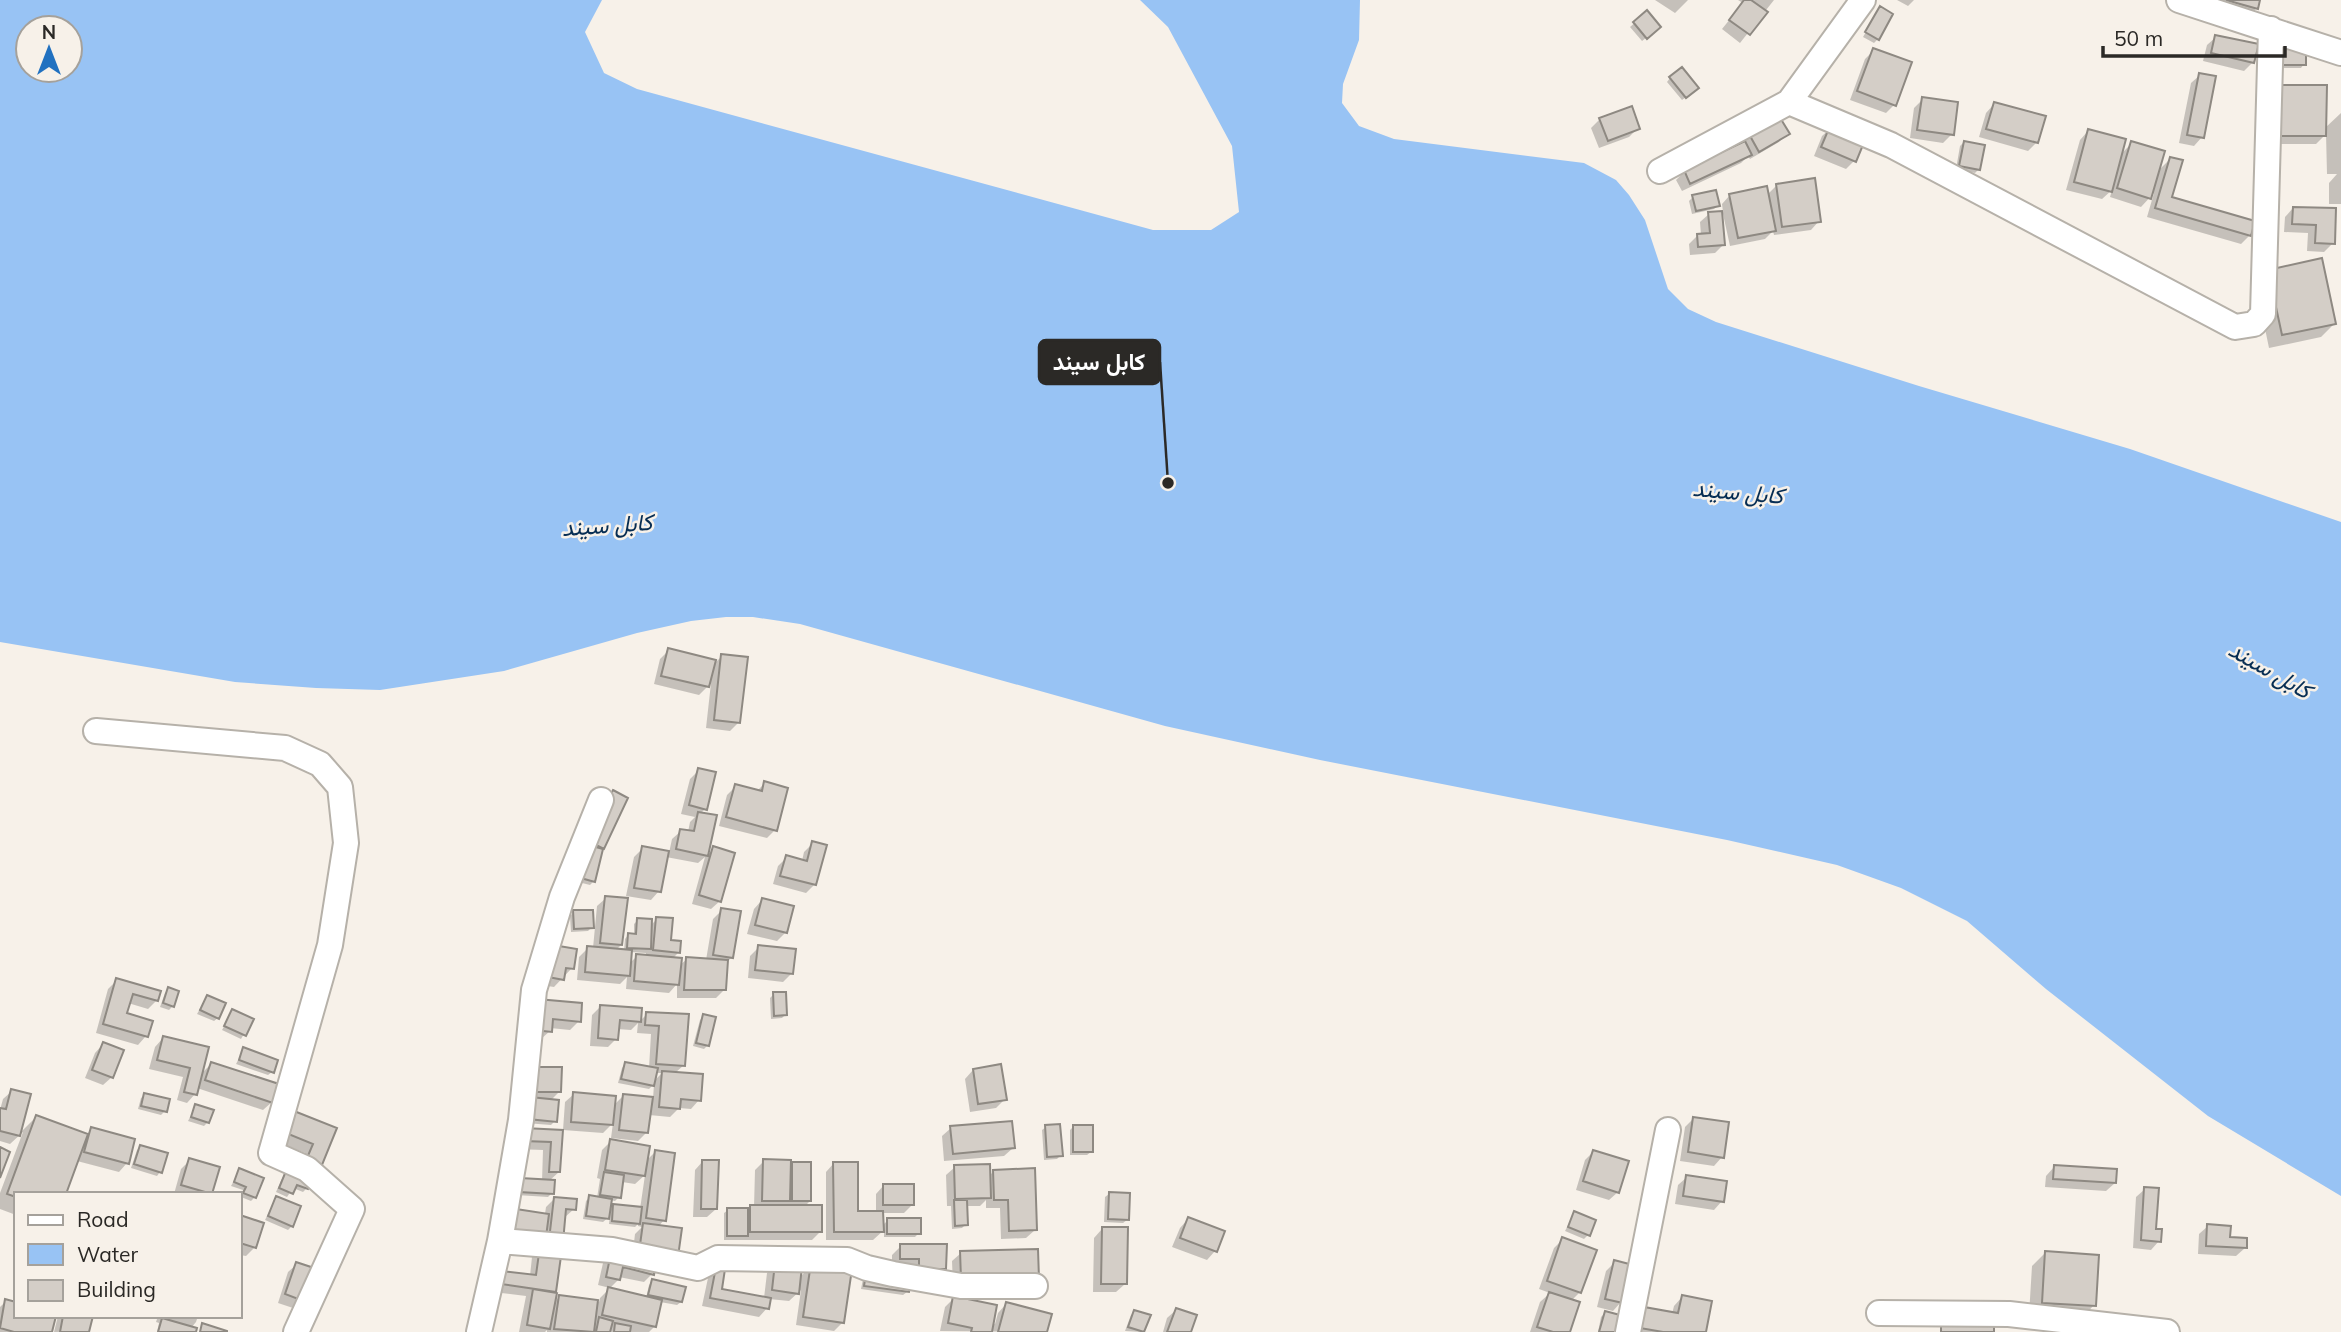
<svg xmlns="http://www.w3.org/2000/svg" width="2341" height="1332" font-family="Mulish,Vazirmatn,sans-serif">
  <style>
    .water { fill: #98c3f4; fill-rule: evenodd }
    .shadow { fill: #0003; fill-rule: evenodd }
    .building { fill: #d4cec7; stroke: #8e8982; stroke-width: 2 }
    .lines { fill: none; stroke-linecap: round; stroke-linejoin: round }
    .minor-casing { stroke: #b6b1a9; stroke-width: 28 }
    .minor { stroke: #fff; stroke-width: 24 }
    .labels { text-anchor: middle; stroke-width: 5; stroke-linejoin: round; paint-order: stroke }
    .water-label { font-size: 23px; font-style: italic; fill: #062d53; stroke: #f7f1e9 }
    .leader { fill: none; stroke: #2b2926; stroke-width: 2.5 }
    .callout-dot { fill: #2b2926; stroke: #f7f1e9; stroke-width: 2.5 }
    .callout { fill: #2b2926; stroke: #2b2926; stroke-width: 2.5 }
    .callout-label { font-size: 23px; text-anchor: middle; font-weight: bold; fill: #fff }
  </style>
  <rect width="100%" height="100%" fill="#f7f1e9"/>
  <path class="water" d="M0,0h602l-17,32 19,41 33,16 516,141h58l28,-18 -7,-66 -64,-119 -28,-27h220l-1,40 -16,44 -1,19 17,23 35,13 190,24 32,17 13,15 16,25 23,69 20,20 28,13 203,64 211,63 211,73v674l-133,-80 -162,-127 -79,-68 -66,-33 -64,-23 -110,-25 -407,-80 -155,-34 -365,-102 -47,-7h-27l-35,4 -54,12 -133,38 -124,19 -64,-2 -81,-6 -235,-40zM28,28h42v42h-42z"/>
  <path class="shadow" d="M1655,0h33l-13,13z
    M1738,0h36l-34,43 -18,-14 21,-26z
    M1897,0h17l-6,6z
    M2191,0h68l-2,8 -9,8z
    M1880,8l-2,31 -4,4 -11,-6z
    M1646,13l9,18 -13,10 -12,-14z
    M2216,37l37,25 -9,9 -41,-10 4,-16z
    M2279,46l25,18 -3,4h-24z
    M1874,50l20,55 -8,8 -36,-13 15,-41z
    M2200,75l2,62 -8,9 -15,-3 12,-60z
    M1670,78l23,14 -11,8 -15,-18z
    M2270,95l55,33 16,-15v91h-12v-21l8,-9h-10l-1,-40 -10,10h-46z
    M1923,99l29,35 -9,9 -33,-5 4,-30z
    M1994,104l43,38 -9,9 -49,-14 7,-24z
    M1600,119l38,9 -9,9 -30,11 -8,-20z
    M1831,128l23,33 -8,8 -32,-13 8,-20z
    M2088,131l33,23 11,-11 25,29 13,-13v39l80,37 -9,9 -94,-27 7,-24 -13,14 -31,-10 2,-7 -10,9 -36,-9 14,-50z
    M1787,134l-8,8 -29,17 -2,-3 -7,7 -59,28 -6,-11 9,-9 55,-26 10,-9z
    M1964,142l15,27 -4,4 -19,-4 4,-23z
    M1777,185l42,36 -8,9 -37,5 -1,-4 -8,8 -35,7 -7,-32h-2l3,30 -9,9 -25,2 -1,-11 9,-9h3l-1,-13 9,-8 14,-2 -1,-8 8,-9h37z
    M1693,197l25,8 -4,4 -22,5 -3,-13z
    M2293,208l41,2 -1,33 -9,9 -17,-1 1,-18 -24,-1 1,-15z
    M2256,285l78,39 -13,13 -52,11z
    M669,650l47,12 6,-6 17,66 -9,9 -24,-3 5,-45 -12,12 -45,-11 6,-25z
    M699,770l6,39 -5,5 7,41 7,-7 6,53 -9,8 -19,-5 13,-47 -7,6 -32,-6 -7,34 -8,9 -25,-4 8,-39 9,-9 26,5 3,-14 9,-8 7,1 2,-10 5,-5 -14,-3 9,-35z
    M765,783l10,47 -8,8 -48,-12 8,-31 9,-9 20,6z
    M626,799l-24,49 -8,33 -4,4 -16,-4 6,-31z
    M813,843l2,41 -9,9 -33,-9 5,-18 9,-9 15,4 2,-9z
    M606,898l15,47 -6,6h9l1,-12 3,-4h6v-11l4,-4 12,6 7,-7 12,22 10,11 -7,7 7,7 8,-7 19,1 7,-41 9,-9 10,47 -5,5 -2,27 -9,9h-39v-14l-8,9 -43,-4 1,-12 -7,7 -43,-4 2,-23 9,-9h5l4,-42zM630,952l16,1v4l-9,-1 -7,7z
    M762,900l24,32 -9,9 -30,-7 7,-25z
    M574,912l18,15 -4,4 -17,1 -1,-16z
    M759,947l33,26 -9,9 -35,-4 2,-22z
    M545,956l27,12 -18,19 -13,-2z
    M117,980l40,20 -9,9 -20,-6 -3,12 21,21 -8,9 -42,-12 12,-44z
    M169,989l4,17 -4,4 -9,-3 5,-14z
    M774,994l12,20 -4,4 -11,1 -1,-21z
    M207,997l11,21 -4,3 -17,-7z
    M601,1006l39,15 7,-7 40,2 -3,49 -9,8 24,27 -8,9 -12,-1 -9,9 -21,-2 -2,17 -9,9 -27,-3 2,-15 -10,10 -40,-3 2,-28 9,-8 39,12 11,-11 29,4 1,-15 -5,5 -31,-6 4,-15 3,-4 24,4 2,-34 -14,-1 1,-10 -7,7 -14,-1 -1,10 -8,8 -18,-1 2,-31zM655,1073h7l-9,9z
    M529,1009l50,12 -9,9 -20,-2v3l-9,8 -15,-1z
    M233,1011l19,9 -11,19 -19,-9z
    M704,1016l4,29 -4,4 -11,-3 7,-26z
    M163,1038l37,37 11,-11 61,38 -9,8 -66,-22 -2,6 -8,9 -10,-3 6,-23 -34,-8 6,-22z
    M103,1044l9,33 -9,8 -18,-7 10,-25z
    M244,1049l28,23 -4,3 -32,-11z
    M973,1070l32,29 -9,9 -26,4 -5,-33z
    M524,1077l36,14 -10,10 5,20 -4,4 -26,-2z
    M12,1091l7,43 17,-17 50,18 6,-6 35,34 -8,9 -42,-11 -61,33v21l-16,-6v-16l23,-61 -13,12 -10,-3v-31l3,-11z
    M145,1095l20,16 -4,4 -23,-6 3,-11z
    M196,1106l12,16 -4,4 -16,-5z
    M1693,1119l29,38 -8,9 -34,-5 5,-34z
    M281,1120l53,9 -13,35 -9,8 -13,-5 6,-14 -32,-13z
    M1074,1126l17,26 -4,3h-17v-25z
    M1046,1127l15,28 -4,4 -13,1 -2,-30z
    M951,1128l62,20 -9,8 -60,5 -2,-25z
    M561,1131l-2,41 -10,9 3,12 -4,4 -32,-2 1,-12 25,-2 1,-31 -27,-1 1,-11z
    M611,1141l35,20 9,-9 9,68 -6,7 -6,47 -8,8 -25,-5v2l-10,10 37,9 3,-13 4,-4 28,21 -4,3 -17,-3 -5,24 -6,6h-102v-2l-2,2h-26l7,-36 -33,-4 1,-10 36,-6 2,-19 8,-9 6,-41 9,-9 19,11 -10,9 -12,86 7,-7 40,5 1,-4 10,-10 -12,-3 5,-22 9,-9 20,5 3,-25 7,-7 -4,-1v-2l-3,3 -26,-3 1,-8 -7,6 -20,-3 3,-18 4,-4 7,1 3,-19 -3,-1 5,-28zM645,1175l-5,34 -26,-3 -6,6 2,-12 5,1 4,-4 3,-15 13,2z
    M141,1147l19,25 -3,4 -26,-8 6,-18z
    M1593,1152l25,40 -9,8 -33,-10 9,-30z
    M190,1160l28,8 -8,26h-36l7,-25z
    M703,1161l13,48 -9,8h-14l2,-47z
    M764,1161l46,3v37l-6,6 16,25 -8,8h-88v-27l4,-3h20l6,-3 1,-37z
    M834,1163l23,50h19v-19l8,-9 28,20 -8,8h-22v13l6,-6 31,13 -4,4h-31v-7l-11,10h-47v-68z
    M955,1167l33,10 6,-6 41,59 -9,8 -25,1 -1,-31h-14v-8l-6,6h-14v18l-4,4 -10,1 -1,-23h-4l-1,-31z
    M2054,1167l61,16 -9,8 -61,-4 1,-11z
    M240,1170l15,27 -4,4 -10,-4 2,-7 -12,-4z
    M285,1172l22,16 -4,4 -10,-4 -6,9 -11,-5z
    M1687,1177l35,24 -8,9 -39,-6 3,-19z
    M2145,1189l9,41 5,11 -8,9 -18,-2 3,-51z
    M1109,1194l18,26 -4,3 -19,-1 1,-25z
    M276,1198l16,28 -4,4 -23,-10z
    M1574,1214l14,21 -4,4 -19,-8z
    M240,1217l22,7 -7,23 -9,9 -6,-1z
    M1188,1219l27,32 -8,9 -35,-13 8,-19z
    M2208,1226l20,13 17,9 -9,8 -38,-2 1,-20z
    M1102,1229l23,55 -9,8h-23l1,-54z
    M1563,1239l17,53 -9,9 -2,31h-39l10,-30 10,-9 -11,-4 15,-41z
    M901,1246l43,22 -8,9 -44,-11v-11z
    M1036,1251l-83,36 -1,-26 9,-8z
    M2045,1253l49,52 -13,14 -52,-4 3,-49z
    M1615,1262l6,40 -8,9 -16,-4 9,-36z
    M297,1264l8,37 -9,8 -18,-6 10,-31z
    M775,1265l24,13 13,-13 31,57 -9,9 -38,-6 5,-35 -12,11 -20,-2 -2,9 -8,9 -57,-11 6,-28 8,-9 4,21 44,8 3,-25z
    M863,1279l44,13 -4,3 -42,-6z
    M1682,1297l23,35h-72l39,-18 2,-8z
    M954,1298l41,26 3,-11 8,-9 39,28 -105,-1 5,-24z
    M6,1301l10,15 34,16h-50v-25z
    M1176,1310l14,22h-27l4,-14z
    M1135,1312l13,4 -6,16 -17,-1 6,-16z
    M1605,1313l9,19h-16l3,-15z
    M58,1316h33l-4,16h-33z
    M158,1316h40l-2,6 -5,6 3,4h-37l2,-9 -3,-1z"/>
  <path class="building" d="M1744,0h7l17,12 -18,23 -21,-15z
    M2226,0h34l-2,9z
    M1880,6l13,8 -14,26 -14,-8z
    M1647,10l14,17 -14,12 -14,-17z
    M2215,35l44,9 -5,19 -43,-10z
    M2282,40l24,7v18h-26z
    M1873,48l39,14 -16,44 -39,-15z
    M1682,67l17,21 -13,10 -17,-21z
    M2199,73l17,3 -12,62 -17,-3z
    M2278,85h49l-1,51h-48z
    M1922,97l36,5 -4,33 -37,-5z
    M1994,102l52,14 -8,27 -52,-14z
    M1632,106l8,23 -32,12 -9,-23z
    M1779,116l11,18 -31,18 -10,-18z
    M1830,126l35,14 -9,22 -35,-15z
    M2088,129l38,10 -14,53 -38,-10z
    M1745,141l7,14 -62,29 -6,-14z
    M1964,141l21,4 -5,25 -21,-4z
    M2131,141l34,10 -14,48 -34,-11z
    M2170,157l13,3 -11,37 83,24 -4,15 -96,-28z
    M1815,178l6,44 -39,5 -6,-43z
    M1767,186l9,45 -38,7 -9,-44z
    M1716,190l4,16 -24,5 -4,-16z
    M2293,207l43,1 -1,36 -20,-1 1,-18 -24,-1z
    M1722,211l3,34 -27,2 -1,-13 13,-1 -2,-21z
    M2322,258l14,66 -54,11 -14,-65z
    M668,648l48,12 -7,27 -48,-11z
    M721,654l27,3 -8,66 -26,-3z
    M698,768l18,4 -9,38 -18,-5z
    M764,781l24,7 -11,43 -51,-14 9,-33 27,7z
    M613,790l15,8 -24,51 -16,-8z
    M698,812l19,3 -9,41 -32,-7 4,-20 14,2z
    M812,841l15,4 -11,40 -36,-9 6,-21 21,6z
    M585,844l18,5 -8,33 -18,-5z
    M642,846l27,5 -8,41 -27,-4z
    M713,846l22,7 -14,49 -22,-7z
    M605,896l23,2 -6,47 -22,-2z
    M762,898l32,8 -7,27 -32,-8z
    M721,908l20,3 -8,47 -20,-3z
    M573,910h20l1,18 -20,1z
    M656,917l17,1 -2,22 10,1 -1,12 -27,-3z
    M637,918l15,1 -1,30 -24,-1 1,-15 8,1z
    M553,945l24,4 -3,20 -8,-1 -2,12 -16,-3z
    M758,945l38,4 -3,25 -38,-4z
    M587,946l45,4 -2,26 -45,-4z
    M636,954l46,4 -3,27 -45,-4z
    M686,957l42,3 -2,30h-42z
    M116,978l45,13 -3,10 -25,-7 -6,19 26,8 -5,16 -45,-13z
    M168,987l11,4 -5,16 -11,-4z
    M773,992h13l1,23 -13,1z
    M207,995l19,8 -7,16 -19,-9z
    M537,999l45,4 -1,19 -28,-3 -1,13 -18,-2z
    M600,1005l42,3 -1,14 -21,-2 -2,20 -20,-2z
    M232,1009l22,10 -8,17 -22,-10z
    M646,1012l43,2 -4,52 -29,-2 3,-38 -14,-1z
    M703,1014l13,3 -7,29 -13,-3z
    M163,1036l46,11 -12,48 -13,-3 6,-24 -33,-8z
    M103,1042l21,8 -11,28 -21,-8z
    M243,1047l35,13 -4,13 -35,-13z
    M211,1062l68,22 -6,19 -68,-23z
    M625,1062l33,6 -4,18 -33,-7z
    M1001,1064l6,36 -29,4 -5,-35z
    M532,1067h30l-1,25h-29z
    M662,1071l41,3 -2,27 -20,-2 -1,10 -21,-2z
    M11,1089l20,5 -11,42 -20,-5v-23l6,1z
    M573,1092l43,4 -3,29 -42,-3z
    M144,1093l26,6 -3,13 -26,-6z
    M623,1094l30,3 -5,36 -29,-3z
    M530,1097l29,3 -2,22 -29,-3z
    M195,1104l19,6 -5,13 -18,-6z
    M289,1109l48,19 -15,37 -15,-7 6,-14 -32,-13z
    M36,1115l52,19 -22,60h-50v3l-9,-3z
    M1693,1117l36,5 -5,36 -36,-6z
    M1012,1121l3,27 -62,6 -3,-28z
    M1060,1124l3,32 -16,1 -2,-32z
    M1073,1125h20v27h-20z
    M91,1127l44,12 -6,25 -45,-12z
    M524,1128l39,2 -3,42h-11l2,-30 -27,-1z
    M610,1139l40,7 -5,30 -40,-6z
    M140,1145l28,8 -6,20 -28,-9z
    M0,1147l10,5 -10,26z
    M655,1150l20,3 -9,68 -20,-3z
    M1593,1150l36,11 -10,32 -36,-12z
    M189,1158l31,9 -8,27 -31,-9z
    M763,1159l28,1 -1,41h-28z
    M702,1160h17l-2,49h-16z
    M792,1162h19v39h-19z
    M833,1162h25v49h25l1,21h-50z
    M990,1164l1,34 -36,1 -1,-34z
    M2054,1165l63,4 -1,14 -63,-4z
    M288,1166l26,11 -6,12 -11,-4 -4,9 -14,-6z
    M239,1168l25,10 -8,20 -13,-5 3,-6 -12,-5z
    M1035,1168l2,62 -28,1 -1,-31h-14l-1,-30z
    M604,1172l20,3 -3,23 -21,-3z
    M1686,1175l41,6 -3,21 -41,-6z
    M520,1178l35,2 -1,14 -35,-2z
    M883,1184h31v21h-31z
    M2144,1187l15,1 -3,41h6l-1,13 -20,-2z
    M1109,1192l21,1 -1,27 -21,-1z
    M589,1195l23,4 -3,20 -23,-3z
    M276,1196l25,10 -8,21 -25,-11z
    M554,1197l23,2 -1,11 -10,-1 -3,33 -14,-2z
    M954,1200h13l1,25 -13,1z
    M613,1204l29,3 -2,17 -28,-3z
    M750,1205h72v27h-72z
    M727,1208h21v28h-21z
    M516,1209l33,5 -3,23 -33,-4z
    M1574,1211l22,9 -6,16 -22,-9z
    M240,1215l24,8 -8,25 -16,-5z
    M1188,1217l37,14 -8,21 -37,-14z
    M887,1218h34v16h-34z
    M643,1223l39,5 -4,29 -39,-5z
    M2207,1224l24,2 -1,11 17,1v10l-41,-2z
    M1102,1227h26l-1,57h-26z
    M1562,1237l35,13 -16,43 -34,-12z
    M900,1244h47l-1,25h-27v-10h-19z
    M540,1246l22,3 -6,43 -55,-8 1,-13 34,4z
    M1038,1249l1,30h-78l-1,-28z
    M2045,1251l54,4 -3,51 -54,-3z
    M611,1253l45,10 -2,12 -31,-8 -3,13 -14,-3z
    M1614,1260l19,5 -10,38 -18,-4z
    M296,1262l21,7 -11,33 -21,-8z
    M775,1263l27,3 -3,28 -27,-4z
    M811,1263l41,6 -8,54 -41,-6z
    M716,1267l9,2 -3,20 49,9 -2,11 -59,-11z
    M866,1273l45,6 -2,13 -45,-6z
    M652,1279l34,8 -4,15 -34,-7z
    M608,1287l54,13 -6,27 -54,-12z
    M533,1289l24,4 -7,36 -23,-4z
    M1549,1292l31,10 -10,30h-17l-16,-5z
    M559,1295l39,5 -4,32 -40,-3z
    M1682,1295l30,6 -6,31h-43l-23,-4 4,-21 34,6z
    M953,1296l44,9 -5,27h-21l1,-4 -24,-5z
    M5,1299l11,3v14h40l-4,16h-38l-14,-4z
    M1006,1302l46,12 -5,18h-49z
    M1176,1308l21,7 -6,17h-24z
    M1134,1310l17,5 -7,17 -16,-5z
    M1605,1311l15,4 -4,17h-17z
    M63,1316h30l-4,16h-29z
    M599,1317l14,4 -3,11h-14z
    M162,1318l35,10 -1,4h-38z
    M202,1323l25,8v1h-27z
    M615,1323l16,3 -1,6h-16z
    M1941,1324h53v8h-53z"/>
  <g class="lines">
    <defs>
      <path id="minor" d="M2179,0l162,53
        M1789,102l102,43 344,182 19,-3 9,-10 8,-285
        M1660,171l129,-69 74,-102
        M96,731l189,17 35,16 20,23 6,56 -16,102 -59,208 36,16 45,40 -56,123
        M500,1241l112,9 86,18 20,-10 129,2 20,8 26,6 68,12h74
        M1879,1313l130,1 158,18
        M479,1332l21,-91 21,-121 13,-130 28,-93 39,-97
        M1628,1332l40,-202"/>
    </defs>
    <use href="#minor" class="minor-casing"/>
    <use href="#minor" class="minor"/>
  </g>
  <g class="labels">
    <g class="water-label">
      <text transform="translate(1738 492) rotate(5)" y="8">کابل سيند</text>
      <text transform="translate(607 525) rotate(-4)" y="8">کابل سيند</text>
      <text transform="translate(2270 670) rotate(30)" y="8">کابل سيند</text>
    </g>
  </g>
  <path class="leader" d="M1168 483L1160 362"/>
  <circle class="callout-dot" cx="1168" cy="483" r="7"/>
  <rect class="callout" x="1039" y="340" width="121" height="44" rx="7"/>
  <g class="callout-label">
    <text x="1099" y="370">کابل سيند</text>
  </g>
  <rect x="14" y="1192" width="228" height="126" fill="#f7f1e9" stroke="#a5a19b" stroke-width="2"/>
  <rect x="28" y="1215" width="35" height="10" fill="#ffffff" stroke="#a5a19b" stroke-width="2"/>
  <text x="77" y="1227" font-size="21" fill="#2b2926">Road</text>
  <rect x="28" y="1244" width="35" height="21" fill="#98c3f4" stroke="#a5a19b" stroke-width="2"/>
  <text x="77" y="1262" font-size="21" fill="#2b2926">Water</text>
  <rect x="28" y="1280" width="35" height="21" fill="#d4cec7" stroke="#a5a19b" stroke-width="2"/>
  <text x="77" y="1297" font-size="21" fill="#2b2926">Building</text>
  <g transform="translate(49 49)"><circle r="33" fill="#f7f1e9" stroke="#a5a19b" stroke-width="2"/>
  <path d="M0-5L12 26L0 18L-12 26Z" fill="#2171c0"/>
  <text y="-10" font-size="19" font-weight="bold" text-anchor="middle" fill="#2b2926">N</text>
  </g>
  <path d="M2103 46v10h182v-10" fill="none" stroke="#2b2926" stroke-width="3.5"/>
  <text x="2114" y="46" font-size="21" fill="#2b2926" stroke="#f7f1e9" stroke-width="5" paint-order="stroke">50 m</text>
</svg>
